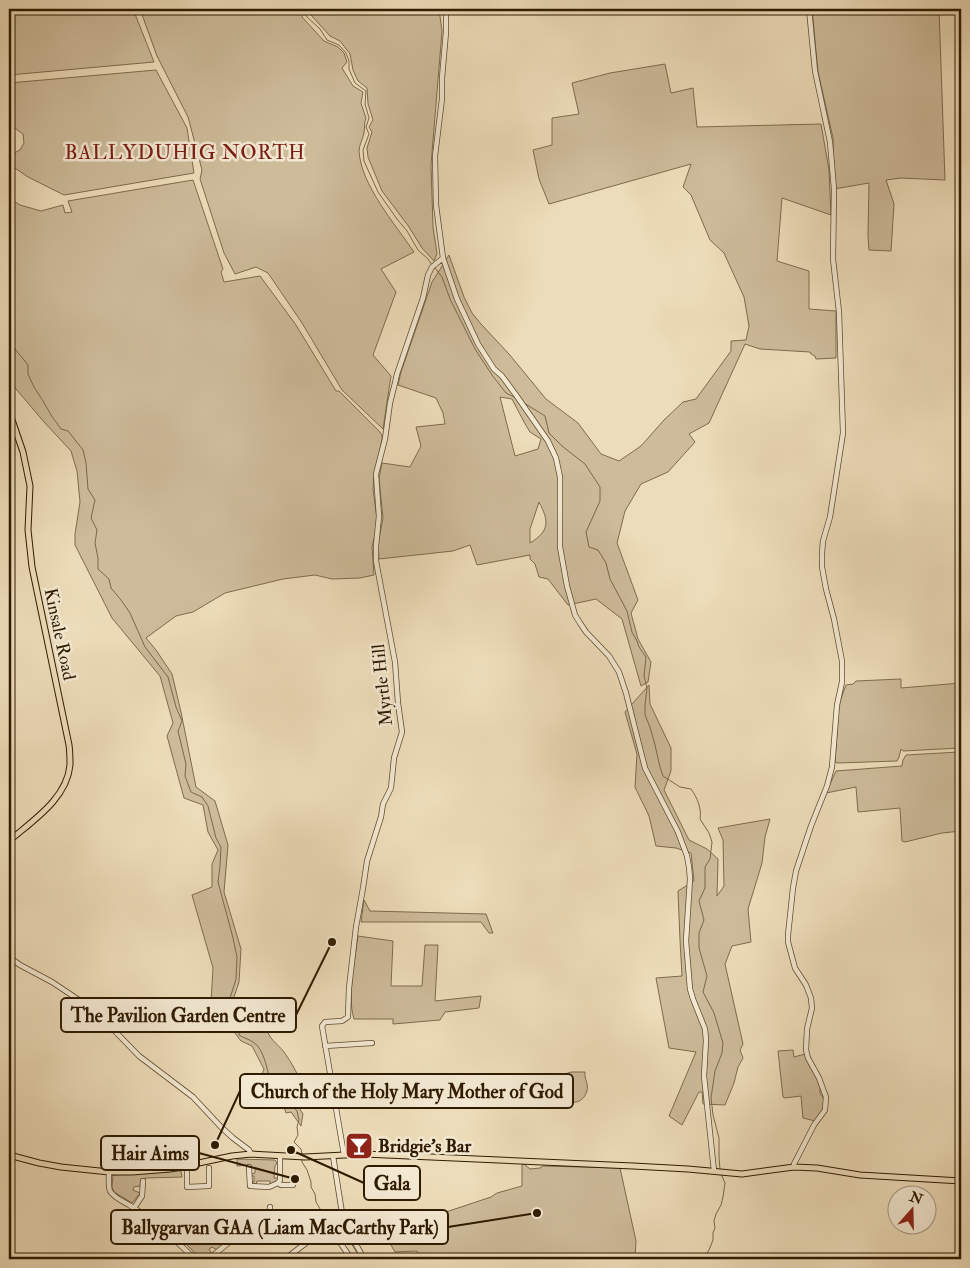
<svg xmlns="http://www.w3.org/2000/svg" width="970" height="1268" font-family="'IM FELL Double Pica',serif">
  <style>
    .green { fill: #cdbb9a; stroke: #7e6b4d; fill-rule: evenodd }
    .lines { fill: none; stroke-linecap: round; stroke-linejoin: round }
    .stream { stroke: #7a6749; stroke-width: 1 }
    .river { stroke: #ac9a7a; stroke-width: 8 }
    .minor-casing { stroke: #5e4b2e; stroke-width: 6 }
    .major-casing { stroke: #2f1b00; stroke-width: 7 }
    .minor { stroke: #f3e8d2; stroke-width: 4.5 }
    .major { stroke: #eddcb9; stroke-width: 5 }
    .labels { text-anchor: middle; stroke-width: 5; stroke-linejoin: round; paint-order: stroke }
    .street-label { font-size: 18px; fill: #2f1b00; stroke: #f3e8d2 }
    .poi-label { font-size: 18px; font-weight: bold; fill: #2f1b00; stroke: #f3e8d2; text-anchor: start }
    .quarter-label { font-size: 20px; letter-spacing: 1px; fill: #7a1f14; stroke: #f3e8d2 }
    .leader { fill: none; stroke: #2f1b00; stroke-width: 2 }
    .callout-dot { fill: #2f1b00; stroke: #f3e8d2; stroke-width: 2 }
    .callout { fill: #f3e8d2; stroke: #2f1b00; stroke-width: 2 }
    .callout-label { font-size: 19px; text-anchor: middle; font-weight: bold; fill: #2f1b00 }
  </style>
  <rect width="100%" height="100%" fill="#eddcb9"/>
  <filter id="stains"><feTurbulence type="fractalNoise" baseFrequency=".004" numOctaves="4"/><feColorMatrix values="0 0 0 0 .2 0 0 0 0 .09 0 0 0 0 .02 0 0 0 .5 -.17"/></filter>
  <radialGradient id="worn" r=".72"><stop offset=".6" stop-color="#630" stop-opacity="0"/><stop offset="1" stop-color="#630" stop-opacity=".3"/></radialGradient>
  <path class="green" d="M9,9h124l21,53 -145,13z
    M140,9h163l-1,8 22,24 14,6 6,6 3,9 -5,6 11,18 10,6 -2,11 5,15c-2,5 -1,9 -2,15 -1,6 -5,12 -5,18 2,34 36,73 55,101l-33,17 15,23 -23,63 18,21 -8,53 -41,-39 -40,-67 -34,-50 -12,-6 -21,7 -11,-21 -24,-74 2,-9 -14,-53 -31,-61z
    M309,9h130l3,22 -11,134 2,62 4,27 -3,7 -12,-13 -13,-21 -27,-36 -14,-34 -1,-9 5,-16 -3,-5 4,-7 -5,-16 -1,-16 -9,-7 -5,-11 -3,-16 -10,-13 -10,-5 -19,-21z
    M812,9h127l6,171 -44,-2 -15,2 8,24 -3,47 -22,-1 -1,-14 1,-53 -35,6 -1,-51 -15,-66z
    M665,64l6,29 22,-5 4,39 124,-3 8,46 2,45 -49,-17 -5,63 32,10v38l27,2v47l-20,1 -1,-3 -4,-2 -1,-2 -50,-3 -15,-5 -36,79 -20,11 6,8 -27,30 -27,12 -16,27 -8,32 21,57 -7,13 7,26 13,23 -3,20 -7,4 -19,-67 -26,-20 -28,6 -20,-26 -9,-2 -4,-13 -5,-5v-4l-53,10 -7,-20 -17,6 -74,8 -1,-15 5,-26 -4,-39 3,-16 28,4 11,-21 -5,-19 29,-3 -2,-11 -7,-15 -38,-13 3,-13 31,-90 17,-27 15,42 8,16 9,11 28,30 37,45 32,24 23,31 18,7 22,-15 23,-26 19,-18 13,-3 35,-48v-10l15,-1 3,-14 -5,-29 -20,-44 -14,-13 -19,-45 -8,-8 8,-23 -142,40 -10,-25 -6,-29 19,-5v-27l27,-4 -7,-31 38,-10zM500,397l12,2 12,23 6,10 11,7 -3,10 -23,7zM539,502c10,19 11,29 -9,41v-14z
    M156,70l31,58 7,45 -130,22 -36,-18 -19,-13v-14l5,3 6,-3 4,-7 -1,-9 -8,-6 -6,3 4,-25 -4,-12v-11z
    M193,180l30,89 -2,3 3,10 36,-6 36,49 40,66h3l40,40 3,4v5l-8,36 -1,13 4,30v7l-5,21 2,28 -14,3 -28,1 -17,-4 -32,4 -58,14 -32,19 -17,4 -30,22 10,12 16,24 9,38 15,75 19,14 13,44 -4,47 17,57 -2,33 -7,21 10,17 24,6c3,14 10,16 18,26 9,12 16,27 22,41l-10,10 7,11 -2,12 -10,-14 -5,1 -7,-21 -15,-3 -4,-10 4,-10 -12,-23 -11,-5 -30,-39 2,-34 -21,-73 20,-8v-23l6,-14 -10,-18 -5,-27 -19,-7 -17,-62 6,-13 -13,-47 -48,-58 -37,-73v-11l5,-32 -3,-31 -6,-20 -27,-29 -33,-39 -2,-6v-179l11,7 21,6 22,-6 2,8 7,-1 -4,-11z
    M901,679v9l60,-5v65l-58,3 -2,-2 -2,8 -2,4 -60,2 -2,-1 4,-58 7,-19 7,-1 3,-3z
    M649,685l1,19 21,44v23l-7,19 25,50 18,9 11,10 -1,37 7,-10 -1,-46 -5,-12 52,-9 -5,18 -3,26 -14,46 3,33 -19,4 -7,18 18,80 -3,6 3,8 -5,9 -4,16 -9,22 -22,-1 -1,-12h-3l-17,33 -13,-9 27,-64 -27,-4 -13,-70 26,-2 -2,-36 -2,-49 16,-10 -3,-28 -15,-5 -20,-2 -7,-30 -14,-29 2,-33 -12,-42z
    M959,752l2,1v78l-19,2 -37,9 -3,-1 -2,-33 -42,4 -2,-25 -30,6 10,-22 66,-5 1,-6 3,-5z
    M364,900l6,11 116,3 7,19h-4l-8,-11h-120z
    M358,936l35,5 -2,45h31l3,-41h13l-3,56 46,-5 -2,12 -34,4 -5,8 -47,4v-5h-39c-7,-22 1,-60 4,-83z
    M793,1050l1,7 11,-3 15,31v8l4,6 -1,11 -8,11 -12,-3 -2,-22 -16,2 -2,-1 -5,-46z
    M571,1072h14c-1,7 4,12 2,19 -10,30 -51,-9 -16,-19z
    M237,1159l38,1 2,3 -2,3 -1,12h4v3l-8,4v-4h-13l-1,3h-4l-1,-2h3v-6h-3v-2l4,-1v-4l-7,-4 -11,1z
    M524,1164l6,5 10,-1 3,-2 77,2 16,73 -1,18h-216l-2,-8 -22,1 -6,-10 -30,2 -4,-8 58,-13 78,-26 6,-4 25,-7v-21z
    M181,1171l1,6 -35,1 -6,1 -1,7 -6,1 -1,3 7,3 -8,10 -18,-11 -2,-5 1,-12z
    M199,1228l36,5 1,2 -19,15 -5,-3 -3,2 2,3 -2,2 1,5h-9l-22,-22 8,-6z"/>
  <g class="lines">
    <path class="stream" d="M305,9v6l15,14 7,11 12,5 7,8 3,8v8l6,14 11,8 -1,13 4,14 -3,9 3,7 -6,16 1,11 14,31 19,27 10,12 11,19 10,9 4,6
      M435,268l7,9 8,22 25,50 17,26 14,18 10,5
      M9,329l6,20 13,16v9l6,13 9,14 8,14 10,14 7,2 15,19 3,13 2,26 7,11 -4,18 6,12 -2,13 3,15v11l11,10 2,9 10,12 9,13 15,34 23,30 8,30 6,14 -4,10 8,33 -1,12 6,16 11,5 6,9 8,32 5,9 -1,19 -2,16 15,56 4,19 -1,22 -5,16 -4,8c10,11 12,18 12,32 4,3 10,4 14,7 12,7 15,32 18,44l10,4 6,10 10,11 2,9 -2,7 1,8 -4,7 7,7 1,6
      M524,403l21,13 4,17 13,13 23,18 15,23v14l-14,31 3,15 9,3 8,13 4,16 17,32 5,21 5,9 2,6 7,10 -2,19 3,12 -2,17v10l5,12 5,18 5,22 3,9 17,11 11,2c6,8 11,20 9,30l9,14 3,9 -2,17 -5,8v21l-6,13 5,19 -5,13v15l8,28 -4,16 11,21 9,30 -1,10 -7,18 -4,27 2,17 6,23v18l1,14
      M302,1159v3l5,8 4,12v5l4,7 1,8 10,17 18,15 5,6 12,19
      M703,1259l6,-9 4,-10v-7l2,-5 -1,-7 2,-7 5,-9 2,-8 2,-14 -4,-9"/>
    <path class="river" d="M9,1258l7,1"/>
    <defs>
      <path id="minor" d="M446,9v23l-4,46v21l-7,57 1,49 7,53 14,41 21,45 16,25 8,7 14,19 32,46 8,17 4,19v70l7,39 8,29 5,8 6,9 23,24 10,16 7,21 19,75 33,64 9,24 2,11 1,12 -4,62 4,48 3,10 12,30 1,11 -2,36 10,95
        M9,957l11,8 32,17 36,24 17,15 34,35 54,41 28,30 12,11 16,12 2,4
        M325,1046l47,-3
        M344,1155l-22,-129 3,-4 17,-1 6,-4 1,-29 7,-61 7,-39 4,-27 14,-44 2,-13 8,-16 3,-30 8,-26 -4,-29 -3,-41 -19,-101v-15l3,-30 -2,-27 -1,-15 9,-35 5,-36 5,-20 2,-9 26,-76 5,-23 4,-8 11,-9
        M333,1156l10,63 4,9 17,31
        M187,1166v21l22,-1v-18
        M249,1167l1,19 19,1 9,-4 3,2h12
        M794,1167v-3l20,-39 11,-15 1,-13 -7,-19 -11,-20 -2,-8 1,-21 5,-21 -1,-10 -5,-13 -11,-17 -7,-26v-7l5,-47 3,-17 15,-45 16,-40 5,-19 5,-62 5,-23v-21l-8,-42 -8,-30 -4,-22v-14l1,-12 7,-24 13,-84 -4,-121 -6,-53 1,-70 -4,-47 -15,-71 -6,-62
        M109,1172c0,6 -1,14 1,19 4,7 13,10 19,14 24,14 45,34 66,54
        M278,1183l2,-3v-24
        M134,1208l8,-12 1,-15
        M314,1213l9,13 16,15 11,16 3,2
        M174,1239c2,-3 4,-7 8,-9 4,-3 9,-3 15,-4 4,0 8,-1 12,0 21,1 43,12 60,-5l1,-14
        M211,1257l26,-21 1,-6
        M285,1259l21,-16 17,-17"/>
      <path id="major" d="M9,411l14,41 7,34 -2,44 4,37 37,178c1,7 1,14 1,20 -3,34 -38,56 -61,76
        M9,1155l30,8 22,4 48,5h23l38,-3 62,-13 19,-2 54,3 59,-3 269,12 55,3 54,5 52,-7 23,1 43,7 101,6"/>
    </defs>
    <use href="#minor" class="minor-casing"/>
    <use href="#major" class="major-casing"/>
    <use href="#minor" class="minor"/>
    <use href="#major" class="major"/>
  </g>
  <defs>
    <symbol id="bar-square" viewBox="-11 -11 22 22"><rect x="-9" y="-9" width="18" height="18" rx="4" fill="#8f2418" stroke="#f3e8d2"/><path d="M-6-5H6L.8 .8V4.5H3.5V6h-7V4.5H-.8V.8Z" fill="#fff"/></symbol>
  </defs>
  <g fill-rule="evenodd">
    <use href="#bar-square" x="343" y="1130" width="32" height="32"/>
  </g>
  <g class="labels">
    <g class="street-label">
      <text transform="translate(60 634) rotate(78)" y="6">Kinsale Road</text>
      <text transform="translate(382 685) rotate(-96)" y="6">Myrtle Hill</text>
    </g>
    <g class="poi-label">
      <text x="378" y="1152">Bridgie’s Bar</text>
    </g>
    <g class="quarter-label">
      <text x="185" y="159">BALLYDUHIG NORTH</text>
    </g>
  </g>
  <path class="leader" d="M332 942L296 1015M215 1145L240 1091M295 1179L199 1153M291 1150L364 1183M537 1213L448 1227"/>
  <g class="callout-dot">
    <circle cx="332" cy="942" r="5"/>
    <circle cx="215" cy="1145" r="5"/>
    <circle cx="295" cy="1179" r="5"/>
    <circle cx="291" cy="1150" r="5"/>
    <circle cx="537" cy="1213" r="5"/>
  </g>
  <g class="callout">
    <rect x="61" y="998" width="235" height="34" rx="5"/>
    <rect x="240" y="1074" width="333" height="34" rx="5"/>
    <rect x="101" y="1136" width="98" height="34" rx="5"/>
    <rect x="364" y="1166" width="56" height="34" rx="5"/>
    <rect x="111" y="1210" width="337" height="34" rx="5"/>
  </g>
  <g class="callout-label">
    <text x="178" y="1022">The Pavilion Garden Centre</text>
    <text x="407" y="1098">Church of the Holy Mary Mother of God</text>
    <text x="150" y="1160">Hair Aims</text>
    <text x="392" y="1190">Gala</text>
    <text x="280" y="1234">Ballygarvan GAA (Liam MacCarthy Park)</text>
  </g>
  <rect width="970" height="1268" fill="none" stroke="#eddcb9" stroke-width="30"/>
  <rect x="10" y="10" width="950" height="1248" fill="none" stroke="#2f1b00" stroke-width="2.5"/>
  <rect x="15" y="15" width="940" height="1238" fill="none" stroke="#2f1b00"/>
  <g transform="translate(912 1210) rotate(20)"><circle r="24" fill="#f3e8d2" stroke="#a5967e"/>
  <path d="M0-4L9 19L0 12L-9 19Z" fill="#8f2418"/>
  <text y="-8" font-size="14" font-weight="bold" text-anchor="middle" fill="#2f1b00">N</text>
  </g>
  <rect width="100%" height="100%" filter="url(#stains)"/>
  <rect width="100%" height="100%" fill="url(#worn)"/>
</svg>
